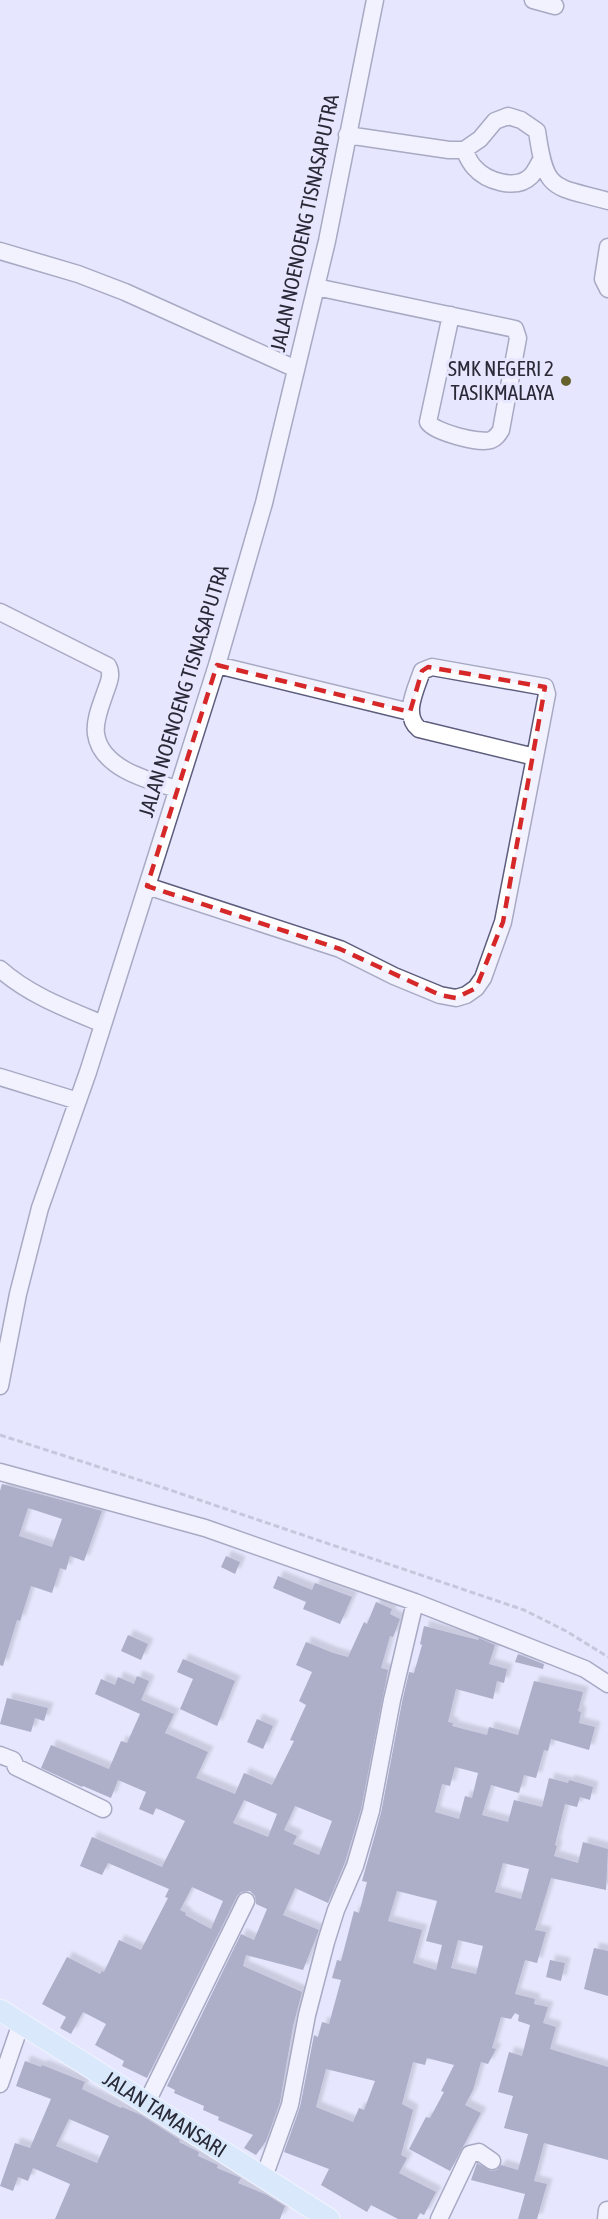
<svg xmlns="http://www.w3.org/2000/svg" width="608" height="2219" font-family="'Asap Condensed',sans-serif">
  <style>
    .building { fill: #676788; fill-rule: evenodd; filter: url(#shadow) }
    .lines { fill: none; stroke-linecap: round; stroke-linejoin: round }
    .minor-casing { stroke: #5d5d7d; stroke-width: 19 }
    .major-casing { stroke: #fff; stroke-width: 23 }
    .path { stroke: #a0a1b4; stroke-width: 3; stroke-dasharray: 6 3; stroke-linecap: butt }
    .minor { stroke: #fff; stroke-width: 16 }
    .major { stroke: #cbebf8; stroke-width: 21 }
    .marked { fill: none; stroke: #d62828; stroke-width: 4.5; stroke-dasharray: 12 8; stroke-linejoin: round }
    .poi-dot { fill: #65612d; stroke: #e6e7fe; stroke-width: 2 }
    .labels { text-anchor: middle; stroke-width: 6; stroke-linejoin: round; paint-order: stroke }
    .street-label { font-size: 21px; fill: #292937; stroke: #e6e7fe }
    .poi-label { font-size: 21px; fill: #292937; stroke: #e6e7fe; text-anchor: end }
  </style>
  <defs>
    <filter id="shadow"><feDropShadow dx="5.5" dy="-5.5" stdDeviation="1.5" flood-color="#0004"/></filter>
  </defs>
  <rect width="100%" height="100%" fill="#e6e7fe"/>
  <path class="building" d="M2,1484l100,27 -18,50 -14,-5 -4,14 -6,-2 -8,25 -21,-7 -11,35 -3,-1 -14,46 -3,-1v-174zM28,1508l34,11 -10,28 -33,-11z
    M226,1556l14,6 -5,12 -14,-7z
    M278,1576l34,14 3,-7 37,14 -12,27 -37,-15 3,-7 -33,-14z
    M376,1602l16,7 -2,5 10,5 -7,18 -3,-1 -9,32 7,2 -27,139 -16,53 -17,41 -33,-15 -12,27 36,15 -16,40 -57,-15 -3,11 59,26 -9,34 -13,76 -14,39 -10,14 -12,-7 9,-13 -35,-15 1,-3 -16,-7 1,-4 -30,-13 1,-3 -8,-4 74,-152 13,6 13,-31 -11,-5 -1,-8 -5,-5 -9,1 -4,4 -90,182 -25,-12 2,-5 -29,-16 11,-21 -23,-12 -12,22 -11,-6 6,-11 -24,-13 25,-47 33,17 2,-3 2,1 15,-32 22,10 27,-52 -3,-1 4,-8 -61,-26 -6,12 -22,-9 12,-29 70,30 23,-46 -29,-13 -3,7 -14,-6 7,-17 -28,-12 -7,18 -28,-12 -1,1 -41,-19 10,-23 58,24 12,-28 6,2 13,-29 -45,-20 6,-15 14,6 3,-8 16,7 3,-8 12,5 -8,19 33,14 -9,19 43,19 -12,26 39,16 9,-21 28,12 22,-44 -4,-1 16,-35 -7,-4 13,-29 -16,-7 10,-23 27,11 15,4 16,-35 3,2zM244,1800l33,14 -9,23 -35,-14zM295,1806l37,15 -13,34 -26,-11 4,-8 -13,-6zM192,1887l31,14 -12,28 -26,-14 1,-2 -6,-3z
    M424,1626l54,14 1,-2 16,7 -6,19 18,5 -3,14 -7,-2 -4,18 -37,-10 -8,33 5,1 -1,3 35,9 2,-8 29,8 16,-54 49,11 -5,19 3,1 -2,11 16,4 -6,23 -38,-11 -3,12 -4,-1 -8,28 -12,-3 -5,18 -28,-8 -9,30 26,7 6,-22 28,7 7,-29 19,5 1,-3 24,7 -3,13 -10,-3 -3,10 -12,-3 -10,41 2,1 -3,10 24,7 5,-21 25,7 -2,41 -55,-12 -16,52 11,2 -9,31 -12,-3 -10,34 20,5 -1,5 14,3 -5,16 13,4 -6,22 58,18v93l-64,-17 -10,38 13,3 -10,35h-19l7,-25 -54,-14 6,-17 14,8 6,-1 4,-5 17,5 10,-36 -24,-6 9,-32 -15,-4 11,-40 13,4 8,-31 -12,-4 1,-6 -4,-2 -4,6 -10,-2 -9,31 4,1 -8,15 -7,-2 -8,28 -8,15 16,8 -31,58 -41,-22 17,-32 4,1 14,-26 -3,-1 13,-26 -27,-7 -2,7 -12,-3 -11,42 11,6 -12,45 6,3 -8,15 37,19 -12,23 -4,-2 -3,6h-19l-27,-14 -4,7 -46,-27 8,-16 -45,-17 16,-45 14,-72 4,2 4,-15 7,2 12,-44 -9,-2 5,-18 4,1 13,-50 5,2 8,-31 -5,-1 19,-68 21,-111 7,-30 5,1 8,-28 -2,-1zM455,1767l23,6 -6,25 -7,-2 -6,23 -24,-7 7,-28 8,2zM503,1863l26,6 -8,30 -26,-7zM397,1891l40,10 -11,40 16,4 -6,25 -23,-7 9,-33 -34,-9zM458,1940l25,6 -7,28 -25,-6zM326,2069l49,12 -11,29 -5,-2 -6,14 -37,-15z
    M128,1635l20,9 -7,16 -20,-9z
    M518,1654l26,10 -1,5 -28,-7z
    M183,1659l52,22 -18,45 -37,-17 13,-30 -16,-7z
    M7,1698l41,10 -4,13 -9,-3 -4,14 -31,-8z
    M257,1719l16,7 -10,23 -16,-7z
    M594,1948l14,3v45l-24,-7z
    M550,1960l15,3 -4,18 -15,-4z
    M25,2061l16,6 1,-2 43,17 -3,7 39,19 1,-1 19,8 39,25 -1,2 20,10 -1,4 20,9 -1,3 24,10 -3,5 29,12 18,11 -5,13h-225l15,-35 -37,-16 -5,13 -10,-4 -5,14 -13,-5 15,-43 15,5 21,-49 -35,-13zM69,2119l40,17 -12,27 -41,-17z"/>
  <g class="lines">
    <defs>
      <path id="minor" d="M533,0l22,6
        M347,135l102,15h15l16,-11 15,-18 13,-5 13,4 16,11c9,63 16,54 71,70
        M464,150c3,6 6,13 10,17 12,14 42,24 57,9 4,-4 7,-11 10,-16
        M608,247l-5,32 5,10
        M0,251l78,23 47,18 171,77
        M316,287l199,42 3,9 -17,92c-3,5 -5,8 -10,10 -12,4 -57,-8 -63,-18l23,-107
        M0,612l108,54c5,9 0,18 -3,27 -4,12 -11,28 -9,41 5,35 54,47 81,55
        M217,665l193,47
        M147,886l193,63 54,27 46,19 16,3 10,-3 10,-7 7,-10 20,-56 32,-165 -116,-28c-17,-14 -3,-40 3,-58l10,-4 113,20 2,7 -12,63
        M0,969c29,26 67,40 103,55
        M0,1077l78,24
        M0,1386l18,-92 22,-86 48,-136 129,-407 47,-162 63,-262 48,-241
        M0,1472l205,56 210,74 170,67 23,15
        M0,1755l13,5 3,7 87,42
        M0,2084l21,-61
        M147,2102l99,-201
        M264,2177l26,-72 17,-90 19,-73 10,-32 19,-44 16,-55 21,-111 23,-98
        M439,2219l31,-65 9,-2 13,9
        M606,2219l1,-9"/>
      <g id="major">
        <path id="s1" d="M0,2010l329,209"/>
      </g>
    </defs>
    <use href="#minor" class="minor-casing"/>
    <use href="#major" class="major-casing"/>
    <path class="path" d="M0,1435l167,54 357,121 42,21 42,26"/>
    <use href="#minor" class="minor"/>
    <use href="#major" class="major"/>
  </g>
  <path d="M0 0H608V2219H0ZM217,665l193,47 12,-41 6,-4 117,20 -42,235 -27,66 -20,10 -16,-3 -100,-46 -193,-63z" fill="#e6e7fe" fill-opacity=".55" fill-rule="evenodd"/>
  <path class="marked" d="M217,665l193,47 12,-41 6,-4 117,20 -42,235 -27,66 -20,10 -16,-3 -100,-46 -193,-63z"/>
  <circle class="poi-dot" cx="566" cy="381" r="6"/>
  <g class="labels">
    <g class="street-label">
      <text transform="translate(305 223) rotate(-78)" y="7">JALAN NOENOENG TISNASAPUTRA</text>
      <text transform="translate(184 691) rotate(-73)" y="7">JALAN NOENOENG TISNASAPUTRA</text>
      <text dy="7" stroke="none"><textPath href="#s1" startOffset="195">JALAN TAMANSARI</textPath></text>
    </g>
    <g class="poi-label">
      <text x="554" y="376">SMK NEGERI 2<tspan x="554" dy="24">TASIKMALAYA</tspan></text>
    </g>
  </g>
</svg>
